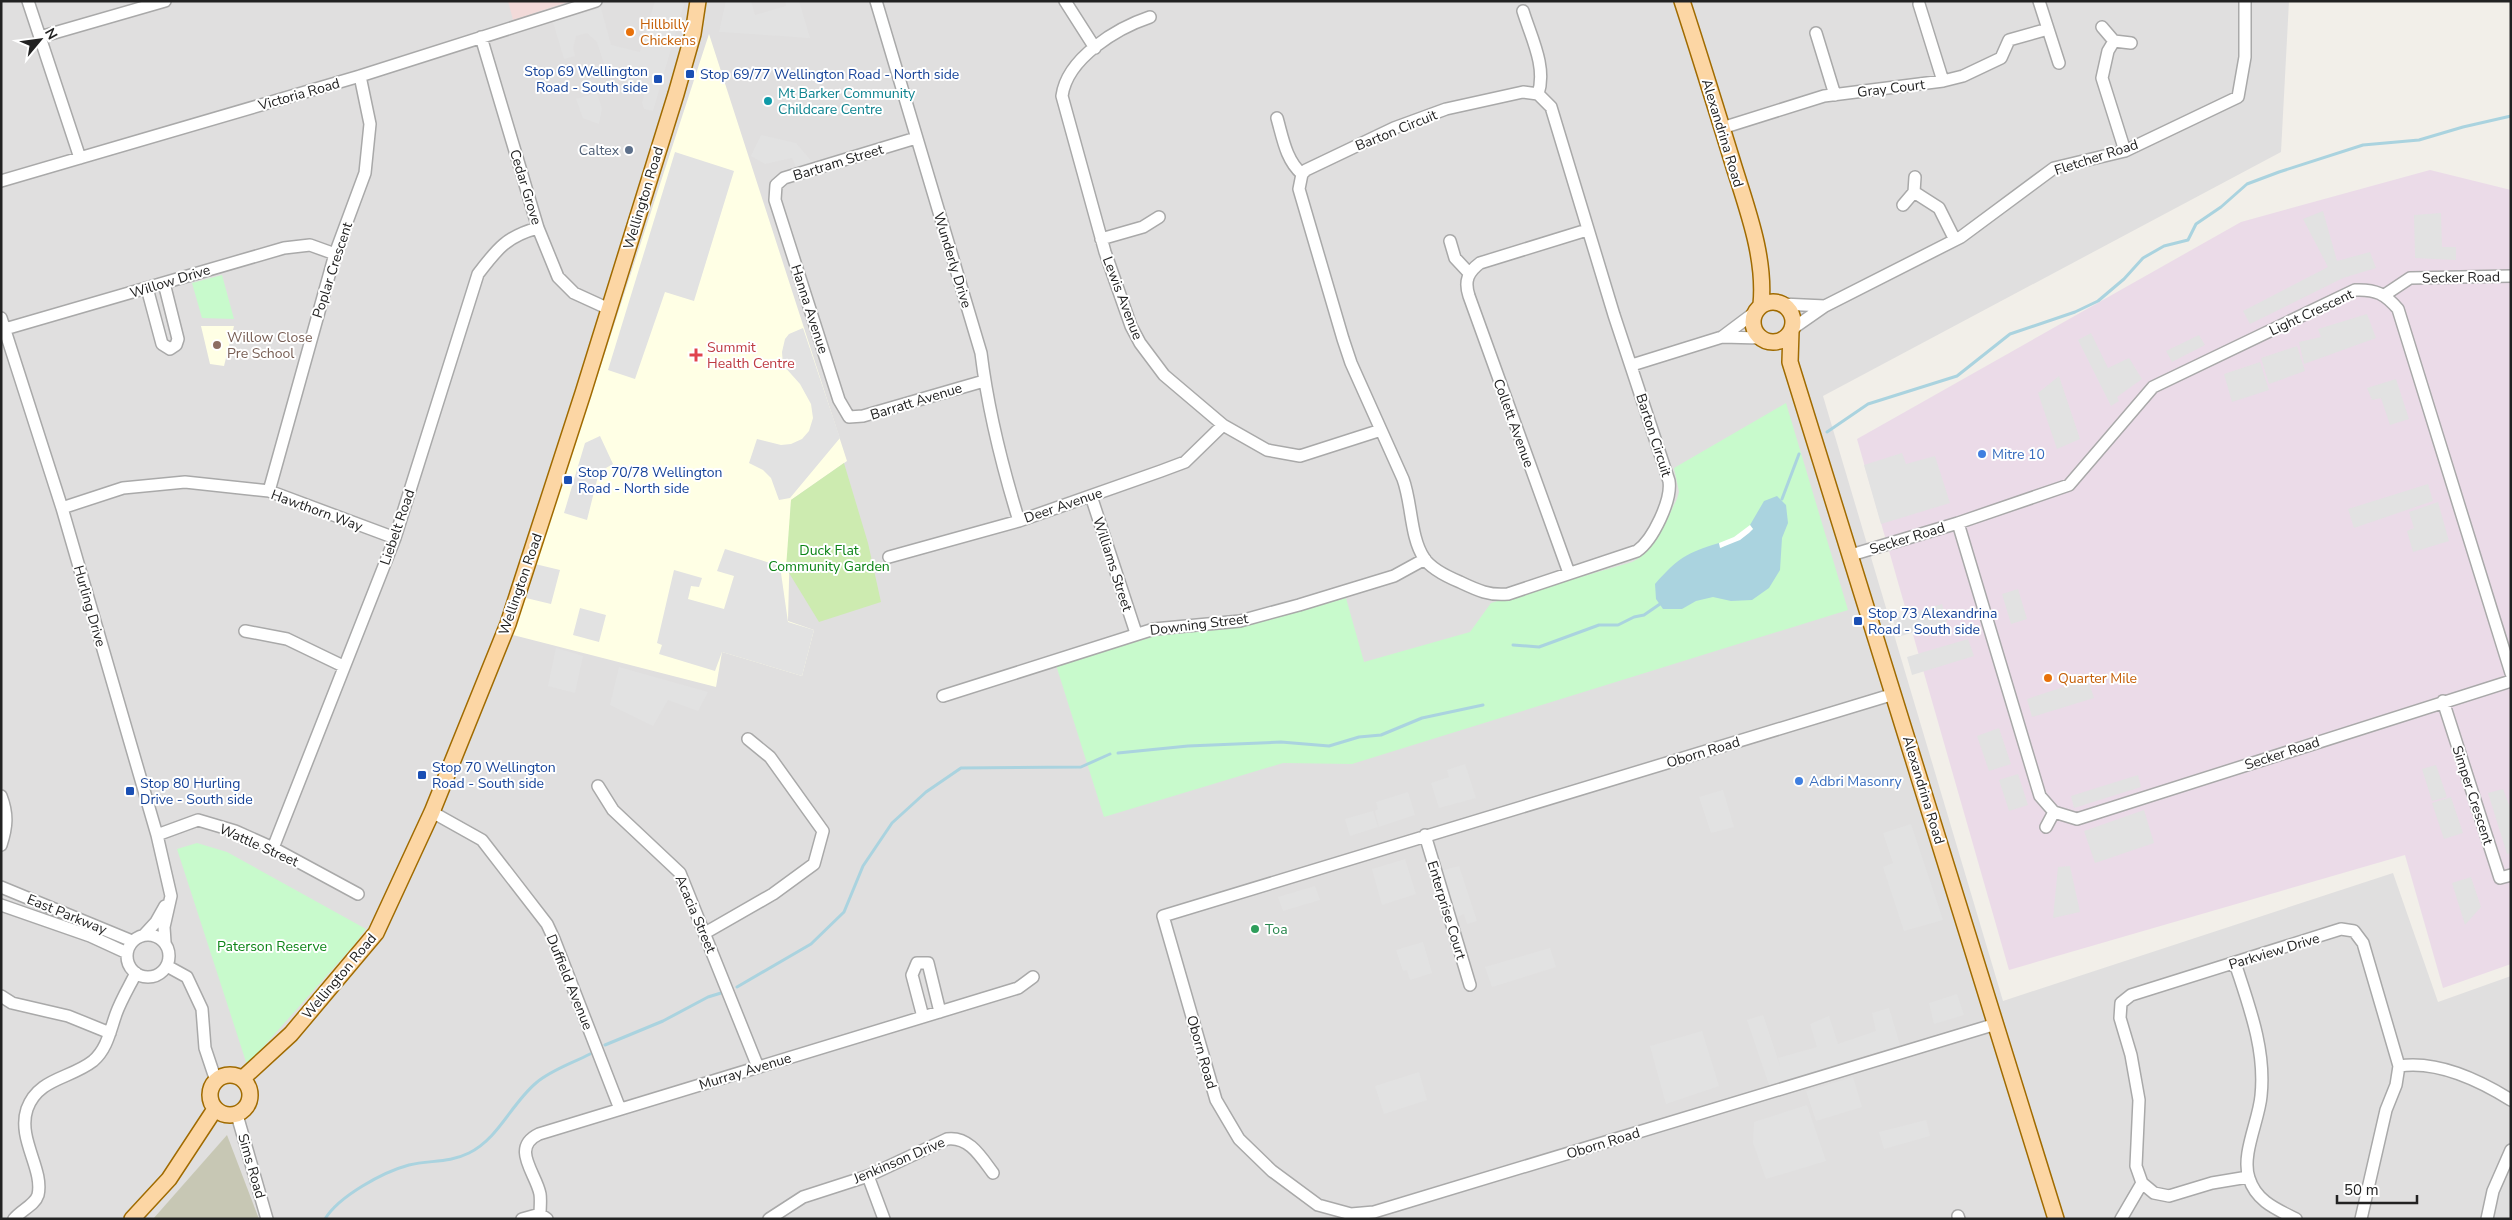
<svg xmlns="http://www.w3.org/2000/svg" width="2512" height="1220" font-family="'Nunito Sans',sans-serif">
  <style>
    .residential { fill: #e0dfdf }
    .commercial { fill: #f2dad9 }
    .industrial { fill: #ebdbe8 }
    .education { fill: #ffffe5 }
    .construction { fill: #c7c7b4 }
    .grass { fill: #cdebb0 }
    .park { fill: #c8facc }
    .parking { fill: #e2e2e2 }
    .water { fill: #aad3df }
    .pier { fill: #fff }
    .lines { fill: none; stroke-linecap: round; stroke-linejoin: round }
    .stream { stroke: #aad3df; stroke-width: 3 }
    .minor-casing { stroke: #a9a9a9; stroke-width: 14 }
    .major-casing { stroke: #a06b00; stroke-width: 18 }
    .minor { stroke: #fff; stroke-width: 11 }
    .major { stroke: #fcd6a4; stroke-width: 15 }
    .food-dot { fill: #e8710a; stroke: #fff; stroke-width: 2 }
    .transit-dot { fill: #1a4fb4; stroke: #fff; stroke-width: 2 }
    .culture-dot { fill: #0f9aa8; stroke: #fff; stroke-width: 2 }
    .service-dot { fill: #5c6f8a; stroke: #fff; stroke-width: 2 }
    .education-dot { fill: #8d6e63; stroke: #fff; stroke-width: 2 }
    .health-dot { fill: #e0444e; stroke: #fff; stroke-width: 2 }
    .shop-dot { fill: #3f7fe0; stroke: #fff; stroke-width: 2 }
    .leisure-dot { fill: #2e9e5b; stroke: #fff; stroke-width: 2 }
    .labels { text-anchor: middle; stroke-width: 4; stroke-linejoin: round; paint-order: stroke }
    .food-label { font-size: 14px; fill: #c56008; stroke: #fff; text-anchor: start }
    .transit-label { font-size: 14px; fill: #164399; stroke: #fff; text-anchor: start }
    .street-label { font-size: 14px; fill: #222; stroke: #fff }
    .culture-label { font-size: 14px; fill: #0d838f; stroke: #fff; text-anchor: start }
    .service-label { font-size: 14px; fill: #4e5e75; stroke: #fff; text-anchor: end }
    .education-label { font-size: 14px; fill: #785e54; stroke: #fff; text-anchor: start }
    .health-label { font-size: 14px; fill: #be3a42; stroke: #fff; text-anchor: start }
    .shop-label { font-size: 14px; fill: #366cbe; stroke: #fff; text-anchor: start }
    .park-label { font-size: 14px; fill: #0c8416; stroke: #fff }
    .leisure-label { font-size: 14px; fill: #27864d; stroke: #fff; text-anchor: start }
  </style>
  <rect width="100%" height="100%" fill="#f2efe9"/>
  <path class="residential" d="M1,1h2288l-8,151 -458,244 180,605 390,-128 45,129 73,-26v243h-2510z"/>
  <path class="commercial" d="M508,1h63l-58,19z"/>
  <path class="industrial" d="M2430,170l81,20v774l-68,24 -38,-133 -396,115 -152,-531 384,-217z"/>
  <path class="education" d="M709,34l138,427 -56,39 -3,121 26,9 -12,46 -80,-24 -6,35 -203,-52z
    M201,326h33l-10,40 -14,-2z"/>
  <path class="construction" d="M227,1135l32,84h-106z"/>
  <path class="grass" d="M844,463l24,80 13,59 -62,20 -33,-54 5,-68z"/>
  <path class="park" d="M222,275l12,44 -32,-1 -10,-35z
    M1786,403l62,207 -496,154 -69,-1 -179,54 -48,-152 100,-29 87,-9 103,-29 18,64 106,-30 21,-29 141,-41c24,-11 33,-40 45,-63l2,-7 -5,-24z
    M197,843l30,9 139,77 -12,16 -107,120 -70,-216z"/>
  <path class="parking" d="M655,1h22l7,3 -31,107 -9,-2 -2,-6 5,-18 -31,-9 -2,-8 -8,2 -9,-28 -10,-9 -11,3 -3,12 2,8 -11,3 -11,-37 48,-14 10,37 29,7z
    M726,1h25l4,14 31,-9 -1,-5h14l11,37 -91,-6z
    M597,93l5,16 -3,15 -16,-6 -7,-19z
    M761,135l35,8 18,21 -17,5 -5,-11 -27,6 -14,-8z
    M675,152l59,19 -40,130 -29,-9 -30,87 -27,-9z
    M2323,211l14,50 33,-9 6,16 -33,10 -93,46 -7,-13 85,-44 -25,-48z
    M2441,213l1,34h14v13l-41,-2 -1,-43z
    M2367,314l9,24 -72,26 -5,-22 22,-5 -3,-8z
    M803,328l37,110 -50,60 -11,2 -8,-22 -8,-8 -14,-7 8,-24 24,6 10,-1 11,-5 7,-8 4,-13 -2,-14 -11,-20 -17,-19 -1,-13 3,-13 4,-5z
    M2091,333l17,35 21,-10 13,21 -25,18 2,4 -8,5 -33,-66z
    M2199,335l6,10 -33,17 -6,-11z
    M2297,346l8,25 -36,13 -8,-26z
    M2260,362l9,28 -37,12 -8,-28z
    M2059,376l21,63 -23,10 -19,-56z
    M2396,379l13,40 -19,6 -9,-27 -9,2 -5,-12z
    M600,436l13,28 -14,8 -12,48 -23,-7 21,-70z
    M1902,453l4,11 29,-8 15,47 -69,21 -17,-59z
    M2428,484l5,17 -79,27 -6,-19z
    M2438,502l11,39 -36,11 -6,-21 7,-3 -5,-16z
    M725,549l55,17 8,56 26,8 -12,46 -80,-24 -7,19 -56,-17 3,-9 -5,-2 17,-73 28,8 -3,9 -8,-1 -3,13 36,10 10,-33 -17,-5z
    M535,564l25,6 -9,34 -25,-6z
    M2018,589l9,30 -16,5 -9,-30z
    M1942,604l5,18 -49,15 -5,-18z
    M580,608l26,7 -7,27 -26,-7z
    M1968,639l6,17 -62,19 -5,-18z
    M556,648l27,8 -8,37 -27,-7z
    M619,667l89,25 -10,19 -30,-11 -15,26 -43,-21z
    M2088,679l6,19 -62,19 -5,-18z
    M1999,728l12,36 -22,7 -12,-35z
    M1465,764l11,34 -37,10 -8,-25 18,-6 -2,-7z
    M2436,765l11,32 -15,4 -10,-32z
    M2018,774l10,31 -19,6 -10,-31z
    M2138,775l3,12 -67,21 -3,-12z
    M2503,789l8,21v43l-4,1 -19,-61z
    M1723,790l11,37 -23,6 -12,-36z
    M1408,792l7,23 -36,12 -4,-16 3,-2 -2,-7z
    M2451,797l12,36 -19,6 -12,-36z
    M2144,810l10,33 -59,20 -11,-32z
    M1373,811l5,16 -28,9 -5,-17z
    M1911,824l32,96 -39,11 -21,-64 10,-4 -10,-30z
    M1405,859l11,35 -34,11 -10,-36z
    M1459,866l18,55 -10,3 -3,-10 -9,4 -15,-47z
    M2070,866l10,46 -27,6 5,-51z
    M2471,877l10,30 -16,18 -13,-42z
    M1315,886l5,14 -37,11 -5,-14z
    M1423,942l9,31 -22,7 -3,-10 -4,1 -7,-21z
    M1550,948l6,19 -64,20 -7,-20z
    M1957,994l7,21 -30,9 -5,-21z
    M1889,1008l11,37 -131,40 -22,-65 16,-5 18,54 -3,-11 39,-11 -7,-23 19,-8 9,28 38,-13 -4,-18z
    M1702,1031l17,55 -53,18 -16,-58z
    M1419,1072l8,28 -43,14 -9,-28z
    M1853,1077l9,30 -46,14 -10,-30z
    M1807,1105l19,56 -60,18 -13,-36 1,-21z
    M1926,1120l4,16 -46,13 -5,-17z"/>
  <path class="water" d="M1777,496l9,9 2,18 -6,15 -2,32 -11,18 -17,12 -21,1 -18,-4 -17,4 -14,8h-19l-7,-10 -1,-15c23,-26 31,-31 64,-41l2,5 32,-19 -3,-4 14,-24z"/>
  <path class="pier" d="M1750,525l3,4 -4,4 -9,7 -20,8 -1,-5 15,-6z"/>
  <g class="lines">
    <path class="stream" d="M1827,432l41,-28 89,-28 53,-42 65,-22 23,-11 26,-22 19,-21 21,-12 24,-6 8,-16 25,-17 26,-23 32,-12 84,-27 56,-5 44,-13 48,-11
      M1782,499l17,-45
      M1513,645l26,2 60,-22h19l16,-8 10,-2 16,-11
      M1118,753l70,-7 93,-4 48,4 30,-9 22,-2 41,-17 61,-13
      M737,987l74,-43 33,-32 19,-46 29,-43 34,-31 35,-24 120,-1 29,-13
      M605,1045l58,-24 45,-24 13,-4
      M325,1219c14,-23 58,-47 84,-54 21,-5 40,-2 60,-12 30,-15 42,-49 67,-70 15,-13 37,-20 54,-29"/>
    <defs>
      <path id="minor" d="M28,1l52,157
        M876,1l105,352c7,57 21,113 38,168
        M1065,1l30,47
        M2039,1l20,62
        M1919,4l24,77
        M1523,11c8,26 24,56 15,83
        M1150,17c-33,11 -83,41 -88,79l43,156 26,74 9,17 24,32 59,50 44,25 33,6 81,-26
        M2102,27l12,14 17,2
        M1816,33l19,62
        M40,37l125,-36
        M481,37l57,191 20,49 16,16 35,16
        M2114,41l-6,10 -6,27 23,73
        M1523,92l15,2 13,13 63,208 55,166c3,19 -16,59 -32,70l-129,43c-19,2 -31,-4 -48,-12 -12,-5 -29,-13 -36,-24 -14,-21 -12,-55 -21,-79l-52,-116 -8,-24 -44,-150 3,-15 4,-4 88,-42 52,-19z
        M1277,118c6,21 9,42 25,56
        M1722,128l102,-32 119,-15 20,-5 38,-18 8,-18 39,-11
        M916,138l-132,40 -8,7 -1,15 64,200 10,17 14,-1 121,-35
        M1,181l359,-105 236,-75
        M1914,192l25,16 16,32
        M1903,205l11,-13 1,-15
        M1101,239l42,-12 16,-10
        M1450,241l5,17 14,15
        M147,288l15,56 8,5 6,-4 2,-6 -14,-56
        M2386,294l24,-16 101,-2
        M1782,304l43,2
        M1,318l61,190 95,327 14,61 -7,31 1,15
        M5,329l279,-81 26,-3 25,9
        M1792,329l33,-23 136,-69 93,-69 71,-17 113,-54 7,-40v-56
        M1722,337l32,-24
        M1632,365l90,-28 38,1
        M269,491l66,-237 30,-81 5,-49 -10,-48
        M1091,496l45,137
        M62,508l61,-20 62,-6 84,9 126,47
        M1958,523l111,-38 84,-98 202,-97c21,-1 30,4 43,19l113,364
        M1851,555l107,-32 82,273 14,16 23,7 434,-138
        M889,557l130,-36 142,-50 24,-9 38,-37
        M1569,573l-100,-277c-5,-15 -1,-24 11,-33l107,-33
        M245,631l42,8 56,27
        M1894,694l-731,222 53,184 23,39 33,32 46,34 33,9 23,-2 622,-188
        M943,696l211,-67 86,-8 59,-16 95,-29 31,-17
        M2443,701l57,177 11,-3
        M598,786l15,24 67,63 78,194
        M1,796c7,18 6,31 0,49
        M432,812l50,28 65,84 7,15 66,170
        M2046,827l8,-15
        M157,835l41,-15 37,11 38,17 85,46
        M1425,835l45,150
        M273,848l122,-310 83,-264c19,-25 29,-38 60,-46
        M1,887l131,54
        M1,905l89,31 37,17
        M705,933l68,-39 41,-30 9,-33 -53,-74 -22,-18
        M127 956a21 21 0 1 1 42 0a21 21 0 1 1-42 0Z
        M144,935l12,-13 9,-16
        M2235,963c14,43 31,87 26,133 -2,24 -20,59 -12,82 7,23 27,31 47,41
        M167,966l20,11 15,32 3,39 11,33
        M1,996l11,7 56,13 42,17
        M923,1017l-11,-42 5,-12h11l12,49
        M237,1115l30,104
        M868,1176l16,43
        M2248,1177l-36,6 -43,13 -15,-3 -12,-10 -6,-17 3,-66 -8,-45 -11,-37 1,-15 10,-8 210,-66 13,2 9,12 36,123c39,-6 80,14 112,34
        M540,1214c0,-6 1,-14 0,-20 -4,-21 -30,-46 -1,-60l479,-146 15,-11
        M1958,1216l1,3
        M14,1219c7,-9 21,-14 24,-24 6,-26 -21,-56 -11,-86 11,-31 43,-30 66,-48 14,-12 17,-30 23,-47 5,-14 13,-27 20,-41
        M522,1219l18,-5 7,5
        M769,1219l34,-22 65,-21 79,-37c22,-3 34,18 46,34
        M2121,1219l21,-36
        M2361,1219l25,-109 10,-25 3,-19
        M2487,1219l6,-28 18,-41"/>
      <path id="major" d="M1682,1c17,52 33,104 49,156 14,47 35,98 30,148
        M1753 322a20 20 0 1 1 40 0a20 20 0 1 1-40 0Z
        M1791,331l-1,31 266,857
        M210 1095a20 20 0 1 1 40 0a20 20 0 1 1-40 0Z
        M242,1079l49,-45 85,-101 56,-121 76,-188 75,-231 93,-299 17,-60 5,-33
        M132,1219l37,-40 46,-70"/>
    </defs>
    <use href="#minor" class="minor-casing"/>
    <use href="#major" class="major-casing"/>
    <use href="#minor" class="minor"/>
    <use href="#major" class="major"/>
  </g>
  <g class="food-dot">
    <circle cx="630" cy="32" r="5"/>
    <circle cx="2048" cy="678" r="5"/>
  </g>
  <g class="transit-dot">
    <rect x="685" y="69" width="10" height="10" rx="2.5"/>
    <rect x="653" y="74" width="10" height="10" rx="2.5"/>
    <rect x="563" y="475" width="10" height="10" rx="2.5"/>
    <rect x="1853" y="616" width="10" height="10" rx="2.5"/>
    <rect x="417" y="770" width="10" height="10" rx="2.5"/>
    <rect x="125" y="786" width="10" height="10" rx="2.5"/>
  </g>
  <circle class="culture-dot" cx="768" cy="101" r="5"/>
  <circle class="service-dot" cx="629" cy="150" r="5"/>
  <circle class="education-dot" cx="217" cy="345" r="5"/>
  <path class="health-dot" d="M693.5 347.5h5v5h5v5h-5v5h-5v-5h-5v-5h5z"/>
  <g class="shop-dot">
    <circle cx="1982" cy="454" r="5"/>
    <circle cx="1799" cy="781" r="5"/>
  </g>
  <circle class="leisure-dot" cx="1255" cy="929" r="5"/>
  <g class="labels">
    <g class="food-label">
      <text x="640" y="29">Hillbilly<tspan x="640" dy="16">Chickens</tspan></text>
      <text x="2058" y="683">Quarter Mile</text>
    </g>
    <g class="transit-label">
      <text x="648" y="76" text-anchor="end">Stop 69 Wellington<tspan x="648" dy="16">Road - South side</tspan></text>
      <text x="700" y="79">Stop 69/77 Wellington Road - North side</text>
      <text x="578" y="477">Stop 70/78 Wellington<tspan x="578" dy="16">Road - North side</tspan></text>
      <text x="1868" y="618">Stop 73 Alexandrina<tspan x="1868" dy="16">Road - South side</tspan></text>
      <text x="432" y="772">Stop 70 Wellington<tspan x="432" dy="16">Road - South side</tspan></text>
      <text x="140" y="788">Stop 80 Hurling<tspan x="140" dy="16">Drive - South side</tspan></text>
    </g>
    <g class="street-label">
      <text transform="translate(1891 88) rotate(-7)" y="5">Gray Court</text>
      <text transform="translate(299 94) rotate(-16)" y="5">Victoria Road</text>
      <text transform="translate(1396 130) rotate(-22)" y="5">Barton Circuit</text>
      <text transform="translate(1723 133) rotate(73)" y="5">Alexandrina Road</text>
      <text transform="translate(2096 157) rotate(-18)" y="5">Fletcher Road</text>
      <text transform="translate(838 162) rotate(-17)" y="5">Bartram Street</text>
      <text transform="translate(526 187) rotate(73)" y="5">Cedar Grove</text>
      <text transform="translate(643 198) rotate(-73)" y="5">Wellington Road</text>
      <text transform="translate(953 260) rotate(73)" y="5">Wunderly Drive</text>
      <text transform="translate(332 270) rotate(-72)" y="5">Poplar Crescent</text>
      <text transform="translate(2461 277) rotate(-1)" y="5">Secker Road</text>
      <text transform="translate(170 281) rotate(-17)" y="5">Willow Drive</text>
      <text transform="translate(1123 298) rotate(69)" y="5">Lewis Avenue</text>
      <text transform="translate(810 309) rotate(72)" y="5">Hanna Avenue</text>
      <text transform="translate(2311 312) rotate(-25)" y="5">Light Crescent</text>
      <text transform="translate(916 401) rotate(-17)" y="5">Barratt Avenue</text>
      <text transform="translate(1514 423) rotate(70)" y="5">Collett Avenue</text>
      <text transform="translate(1654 435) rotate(72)" y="5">Barton Circuit</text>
      <text transform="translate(1063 505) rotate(-19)" y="5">Deer Avenue</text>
      <text transform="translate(317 510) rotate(20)" y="5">Hawthorn Way</text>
      <text transform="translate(397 527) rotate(-71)" y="5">Liebelt Road</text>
      <text transform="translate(1907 538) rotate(-17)" y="5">Secker Road</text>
      <text transform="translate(1113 564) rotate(72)" y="5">Williams Street</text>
      <text transform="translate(520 584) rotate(-71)" y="5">Wellington Road</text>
      <text transform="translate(90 606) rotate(74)" y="5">Hurling Drive</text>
      <text transform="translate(1199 624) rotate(-7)" y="5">Downing Street</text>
      <text transform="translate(1703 752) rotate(-17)" y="5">Oborn Road</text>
      <text transform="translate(2282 753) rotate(-18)" y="5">Secker Road</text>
      <text transform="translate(1924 790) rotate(73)" y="5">Alexandrina Road</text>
      <text transform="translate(2473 795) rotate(72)" y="5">Simper Crescent</text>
      <text transform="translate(259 845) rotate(24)" y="5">Wattle Street</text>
      <text transform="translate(1447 910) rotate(73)" y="5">Enterprise Court</text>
      <text transform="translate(67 914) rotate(22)" y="5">East Parkway</text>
      <text transform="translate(696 914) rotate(67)" y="5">Acacia Street</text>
      <text transform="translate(2274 951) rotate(-17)" y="5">Parkview Drive</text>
      <text transform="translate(339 976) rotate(-50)" y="5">Wellington Road</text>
      <text transform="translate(570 982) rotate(68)" y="5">Duffield Avenue</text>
      <text transform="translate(1202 1052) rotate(74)" y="5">Oborn Road</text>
      <text transform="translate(745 1071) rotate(-17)" y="5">Murray Avenue</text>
      <text transform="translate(1603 1143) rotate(-17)" y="5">Oborn Road</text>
      <text transform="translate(899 1160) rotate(-23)" y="5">Jenkinson Drive</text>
      <text transform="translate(252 1166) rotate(74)" y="5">Sims Road</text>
    </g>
    <g class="culture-label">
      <text x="778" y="98">Mt Barker Community<tspan x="778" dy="16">Childcare Centre</tspan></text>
    </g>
    <g class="service-label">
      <text x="619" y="155">Caltex</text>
    </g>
    <g class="education-label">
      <text x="227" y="342">Willow Close<tspan x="227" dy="16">Pre School</tspan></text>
    </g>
    <g class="health-label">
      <text x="707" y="352">Summit<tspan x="707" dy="16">Health Centre</tspan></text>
    </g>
    <g class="shop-label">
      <text x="1992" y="459">Mitre 10</text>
      <text x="1809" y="786">Adbri Masonry</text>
    </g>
    <g class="park-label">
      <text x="829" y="555">Duck Flat<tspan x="829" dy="16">Community Garden</tspan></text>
      <text x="272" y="951">Paterson Reserve</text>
    </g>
    <g class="leisure-label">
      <text x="1265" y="934">Toa</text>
    </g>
  </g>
  <rect width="2512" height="1220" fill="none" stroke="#222222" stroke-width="5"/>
  <g transform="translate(40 40) rotate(61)" stroke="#ffffff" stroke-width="4" paint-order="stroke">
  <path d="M0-4L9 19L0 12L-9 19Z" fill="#222222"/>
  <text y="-8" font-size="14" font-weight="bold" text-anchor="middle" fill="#222222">N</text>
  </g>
  <path d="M2337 1195v8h80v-8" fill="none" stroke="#222222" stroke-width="2.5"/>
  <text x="2344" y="1195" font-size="15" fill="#222222" stroke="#ffffff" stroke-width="4" paint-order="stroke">50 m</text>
</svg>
